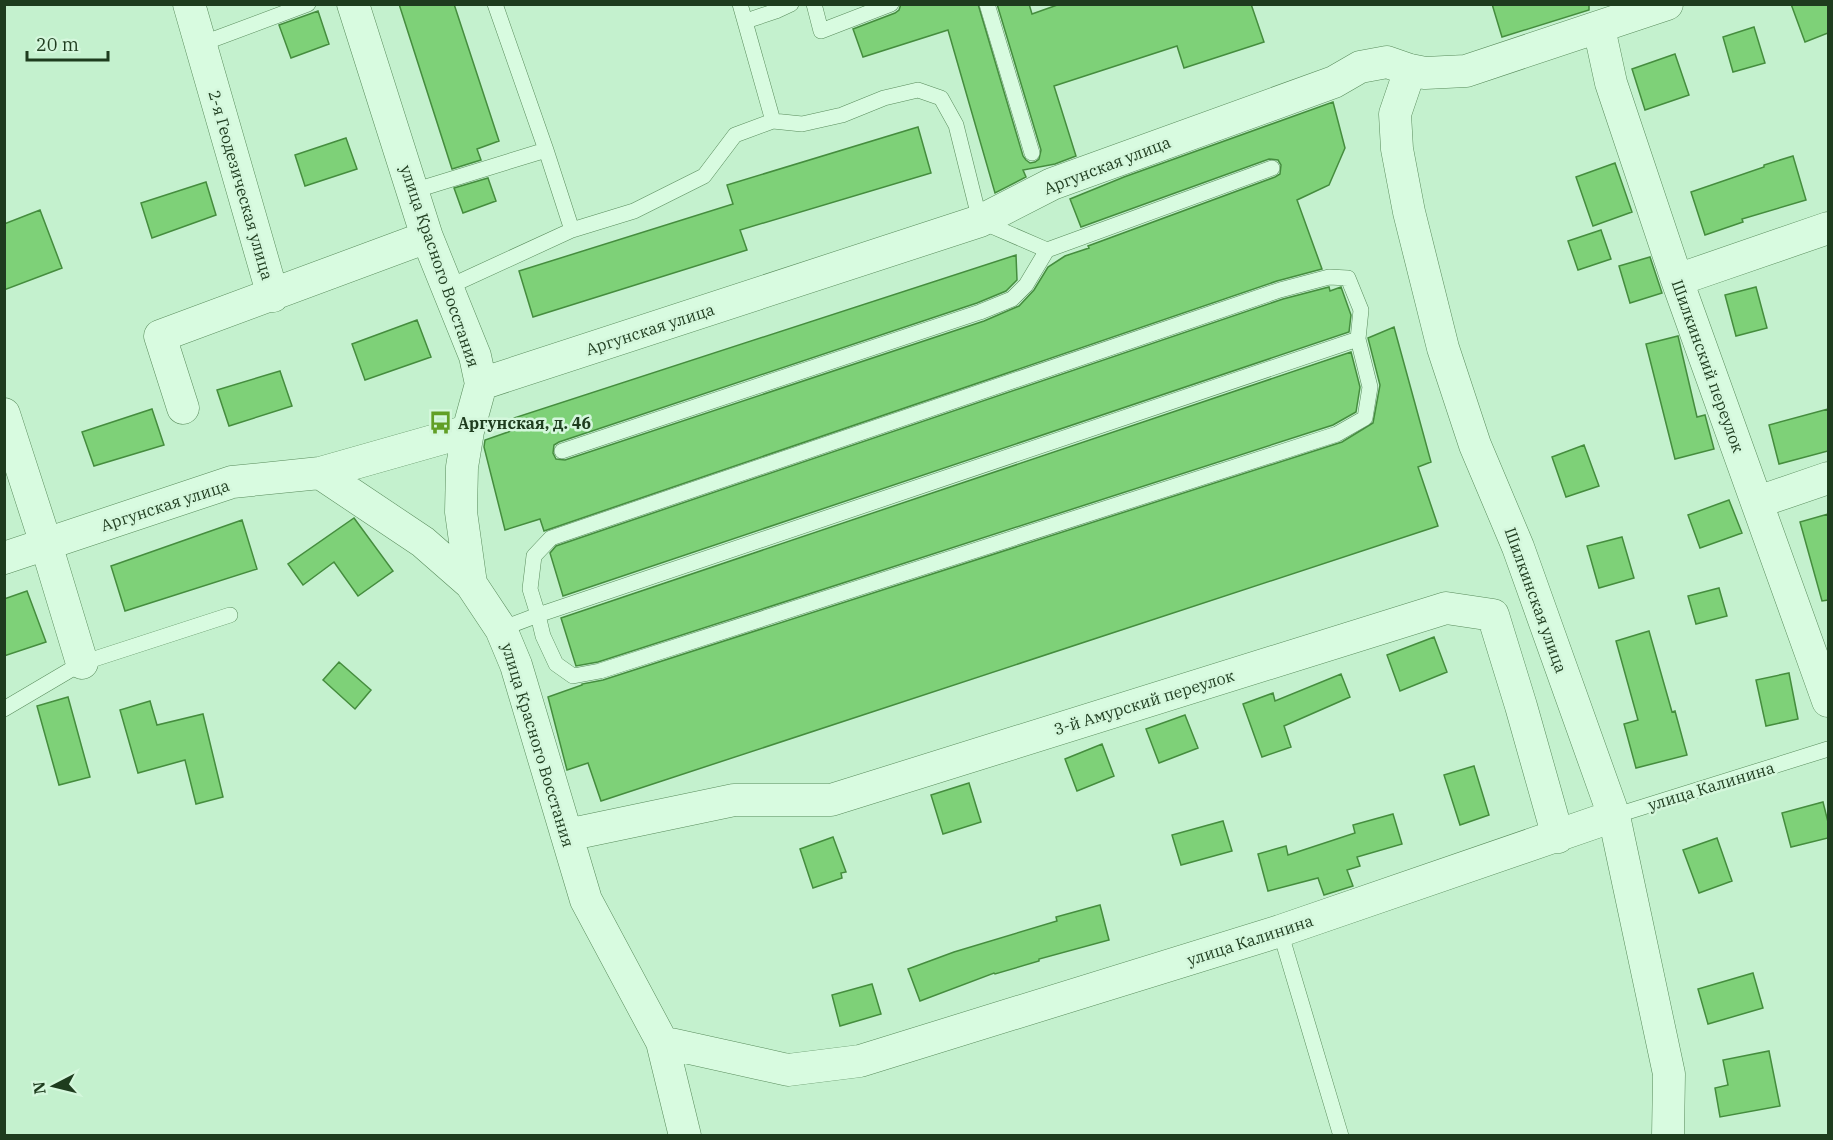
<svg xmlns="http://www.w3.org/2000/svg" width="1833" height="1140" font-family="'IBM Plex Serif',serif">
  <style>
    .building { fill: #7ed178; stroke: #458d3e; stroke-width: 1.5 }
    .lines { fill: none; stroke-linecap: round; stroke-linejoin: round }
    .service-casing { stroke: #598c5c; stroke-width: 16 }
    .minor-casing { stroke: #598c5c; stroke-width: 33 }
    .service { stroke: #d8fbe0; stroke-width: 15 }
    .minor { stroke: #d8fbe0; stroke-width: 32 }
    .labels { text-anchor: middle; stroke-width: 5; stroke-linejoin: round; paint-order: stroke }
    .street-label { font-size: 16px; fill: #1e3c1e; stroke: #d4f7dc }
    .poi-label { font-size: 16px; font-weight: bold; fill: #1e3c1e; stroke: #d4f7dc; text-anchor: start }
  </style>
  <rect width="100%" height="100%" fill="#c4f1ce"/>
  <path class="building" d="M399,4h55l45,137 -22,8 4,11 -29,9z
    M901,4h77l45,152 3,4 4,3 5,-1 4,-3 2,-9 -44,-146h32l3,10 28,-10h191l13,38 -80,26 -7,-22 -123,40 22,70 -21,8 -32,6 3,7 -31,16 -47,-163 -85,27 -10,-28 42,-16 4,-3z
    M1492,4h97v6l-87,27z
    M1791,4h37v29l-23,9z
    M318,11l11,33 -38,14 -12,-33z
    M1754,27l11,36 -32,9 -10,-35z
    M1675,54l14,41 -44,15 -13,-41z
    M1333,102l12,46 -16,37 -32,15 25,69 -45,12 -733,250 -4,-12 -35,11 -21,-83 1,-7 29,-10v-12l502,-163 1,25 -11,11 -29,12 -418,139 -5,3 -1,8 3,6 9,1 419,-139 35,-15 15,-16 14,-23 17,-11 24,-8 -1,-2 187,-69 5,-3 1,-9 -3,-5 -9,-1 -188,68 -11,-28 54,-22z
    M918,127l13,46 -191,57 7,20 -214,67 -14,-46 214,-67 -6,-19z
    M346,138l11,31 -52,17 -10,-31z
    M1793,156l13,44 -64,19 1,3 -38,13 -14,-43 73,-25v-2z
    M1615,163l17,49 -39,14 -17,-49z
    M488,178l8,23 -33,12 -9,-25z
    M206,182l10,33 -64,23 -11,-35z
    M40,210l22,58 -58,22v-66z
    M1601,230l10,29 -33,11 -10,-29z
    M1650,257l12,36 -32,10 -11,-37z
    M1329,287l1,4 11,-4 10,28 -2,17 -786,264 -13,-43 6,-7 727,-247z
    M1756,287l11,41 -31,8 -11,-41z
    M417,320l14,37 -66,23 -13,-36z
    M1394,327l37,135 -13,5 20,59 -837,275 -13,-38 -21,7 -19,-73 34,-12v-1l21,-4 739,-238 31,-19 7,-38 -12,-47z
    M1678,336l19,81 8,-2 9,34 -39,10 -29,-115z
    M1351,352l9,35 -4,25 -23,13 -735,237 -22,4 -15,-48z
    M280,371l12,35 -63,20 -12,-36z
    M152,409l12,36 -70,21 -12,-34z
    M1828,409v42l-49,13 -10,-39z
    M1584,445l15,41 -33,11 -14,-40z
    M1729,500l13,33 -42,15 -12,-33z
    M1828,514v86l-6,1 -22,-79z
    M354,518l39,53 -35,25 -24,-34 -31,23 -15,-21z
    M242,520l15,49 -132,42 -14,-45z
    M1622,537l12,41 -35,10 -12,-42z
    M1719,588l8,28 -31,8 -8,-28z
    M27,591l19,51 -42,14v-57z
    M1649,631l23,81 3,-1 12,44 -51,13 -12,-44 14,-4 -22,-79z
    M1434,637l13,35 -47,19 -13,-36z
    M339,662l32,28 -16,19 -32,-29z
    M1789,673l9,46 -32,7 -10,-46z
    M1341,674l9,23 -66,29 7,21 -29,10 -19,-53 30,-11 2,8z
    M68,697l22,80 -31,8 -22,-79z
    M150,701l7,24 46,-11 20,83 -27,7 -11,-44 -47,13 -18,-63z
    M1185,715l13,33 -39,15 -13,-34z
    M1102,744l12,32 -37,15 -12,-32z
    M1474,766l15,49 -29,10 -16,-50z
    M969,783l12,39 -38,12 -12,-39z
    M1823,802l5,20v16l-37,9 -9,-34z
    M1393,814l9,30 -45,13 3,9 -13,4 6,16 -29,9 -6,-17 -50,13 -10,-37 28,-8 2,9 67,-22 -2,-8z
    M1223,821l9,30 -51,14 -9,-30z
    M833,837l13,35 -5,1 1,5 -29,10 -13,-39z
    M1717,838l15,43 -33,12 -16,-43z
    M1100,905l9,35 -70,19v2l-44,13 -1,-1 -74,28 -12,-32 46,-17 103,-31 -1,-4z
    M1753,973l10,35 -55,16 -10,-35z
    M872,984l9,30 -41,12 -8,-31z
    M1769,1051l11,55 -60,11 -5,-29 13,-3 -5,-25z"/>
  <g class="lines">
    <defs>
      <path id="service" d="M740,4l33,117
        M814,4l7,27 70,-27
        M987,4l45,149
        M746,21l30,-10 15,-7
        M201,44l107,-40
        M413,191l133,-41
        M572,230l62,-19 70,-35 31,-41 38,-14 29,3 40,-9 42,-17 34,-8 23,8 15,27 24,96 67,29 225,-82
        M448,287l124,-57 -26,-80 -51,-146
        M562,451l418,-139 32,-13 14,-14 21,-35
        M501,629l37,-14 5,21 13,28 17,12 27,-5 737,-237 28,-16 5,-31 -12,-48 3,-29 -13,-32 -19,-1 -49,13 -729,248 -17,18 -4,33 8,26 820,-276
        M4,709l78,-46 148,-48
        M1614,816l214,-67
        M1280,931l61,205"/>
      <path id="minor" d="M189,4l84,292
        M353,4l74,233 48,119 6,28 -13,47 -6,36 -1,45 10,72 30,45 15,36 70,235 76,142 23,94
        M1599,28l12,55 66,197 151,421
        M1410,70l-15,44 2,35 12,63 34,136 32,97 43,102 96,269 55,258 -1,62
        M1677,280l151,-52
        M481,384l499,-163 72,-37 282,-102 26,-15 27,-5 23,8 15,3 41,-2 201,-67
        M183,408l-23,-72 267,-99
        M4,414l42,130 36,119
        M320,473l103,69 48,42
        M1758,502l70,-24
        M4,558l228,-76 88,-9 148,-42
        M567,835l167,-35h97l615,-192 47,7 28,91 37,131
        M662,1042l126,28 72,-9 420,-130 334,-115"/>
    </defs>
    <use href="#service" class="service-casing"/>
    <use href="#minor" class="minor-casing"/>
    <use href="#service" class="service"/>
    <use href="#minor" class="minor"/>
  </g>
  <defs>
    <symbol id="bus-bare" viewBox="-9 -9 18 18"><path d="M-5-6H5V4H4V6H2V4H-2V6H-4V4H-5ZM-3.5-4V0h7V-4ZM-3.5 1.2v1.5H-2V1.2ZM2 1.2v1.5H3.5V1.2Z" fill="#619f26" stroke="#d4f7dc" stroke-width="2.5" paint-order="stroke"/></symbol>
  </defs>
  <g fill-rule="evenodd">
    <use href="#bus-bare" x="424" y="406" width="33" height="33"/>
  </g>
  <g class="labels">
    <g class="street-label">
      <text transform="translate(1107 165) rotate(-21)" y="6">Аргунская улица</text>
      <text transform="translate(241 185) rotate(74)" y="6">2-я Геодезическая улица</text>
      <text transform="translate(440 266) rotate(71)" y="6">улица Красного Восстания</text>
      <text transform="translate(650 329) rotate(-18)" y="6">Аргунская улица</text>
      <text transform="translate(1708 366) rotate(70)" y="6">Шилкинский переулок</text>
      <text transform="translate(165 505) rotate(-18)" y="6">Аргунская улица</text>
      <text transform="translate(1536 600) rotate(70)" y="6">Шилкинская улица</text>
      <text transform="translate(1144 702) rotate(-17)" y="6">3-й Амурский переулок</text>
      <text transform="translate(538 745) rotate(73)" y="6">улица Красного Восстания</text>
      <text transform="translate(1711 786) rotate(-17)" y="6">улица Калинина</text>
      <text transform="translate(1250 940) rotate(-18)" y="6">улица Калинина</text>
    </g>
    <g class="poi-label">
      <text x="458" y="429">Аргунская, д. 46</text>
    </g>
  </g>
  <rect width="1833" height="1140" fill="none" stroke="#1e3c1e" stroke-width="12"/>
  <g transform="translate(54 1086) rotate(263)" stroke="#d4f7dc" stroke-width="4.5" paint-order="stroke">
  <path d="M0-4.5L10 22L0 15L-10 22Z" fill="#1e3c1e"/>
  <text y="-9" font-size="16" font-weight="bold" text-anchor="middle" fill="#1e3c1e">N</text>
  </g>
  <path d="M27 51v9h81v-9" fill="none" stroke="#1e3c1e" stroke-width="3"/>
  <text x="36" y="51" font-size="18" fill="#1e3c1e" stroke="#d4f7dc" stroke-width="4.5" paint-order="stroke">20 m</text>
</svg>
